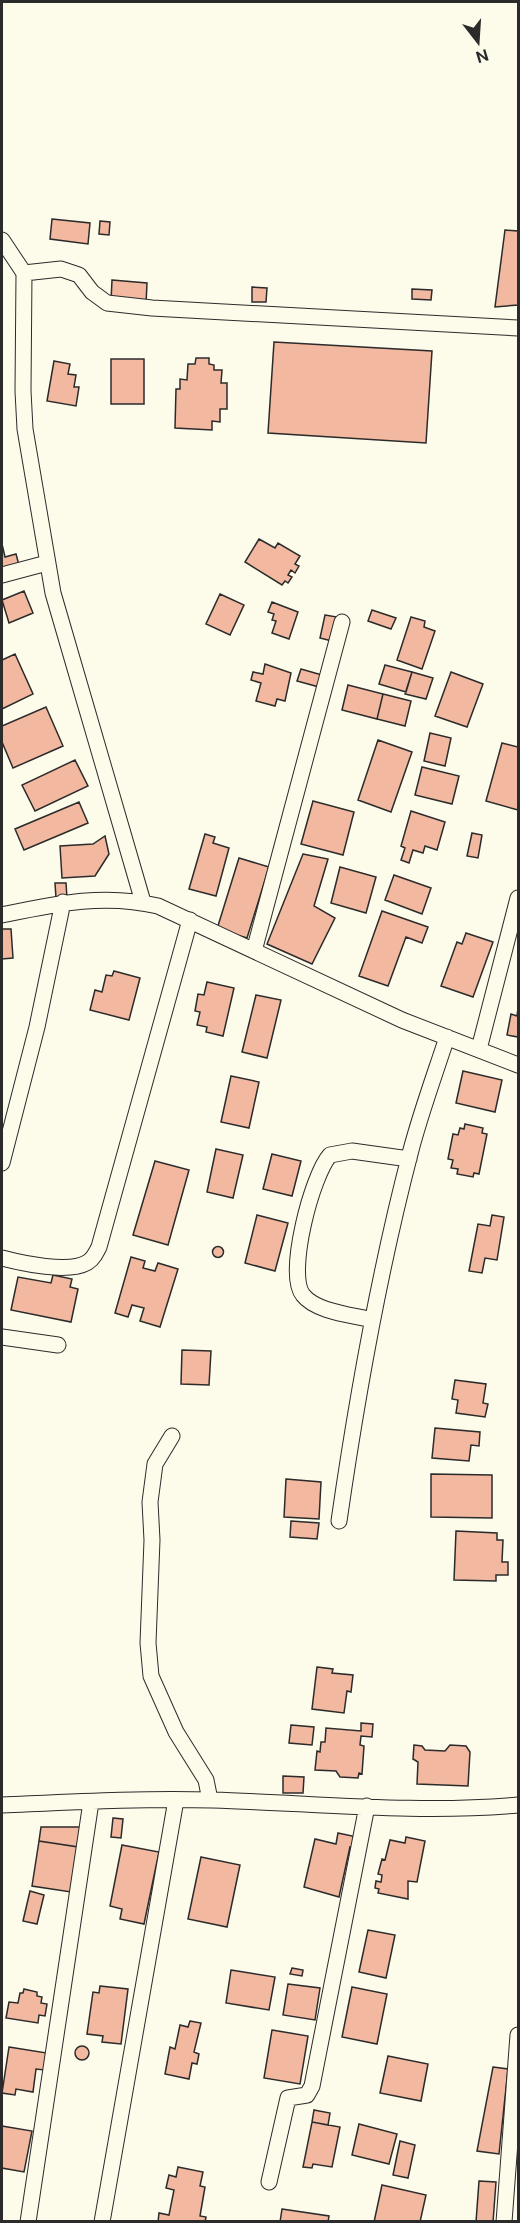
<svg xmlns="http://www.w3.org/2000/svg" width="520" height="2223" font-family="'Public Sans',sans-serif">
  <style>
    .building { fill: #f2b8a0; stroke: #2b2b2b; stroke-width: 1.5 }
    .lines { fill: none; stroke-linecap: round; stroke-linejoin: round }
    .street-casing { stroke: #2b2b2b; stroke-width: 17 }
    .street { stroke: #fdfbea; stroke-width: 15 }
  </style>
  <rect width="100%" height="100%" fill="#fdfbea"/>
  <path class="building" d="M52,219l38,4 -2,21 -38,-5z
    M100,221l10,1 -1,13 -10,-1z
    M505,230l13,1v74l-23,2z
    M112,280l35,3 -1,21 -35,-3z
    M252,287l15,1 -1,14h-14z
    M412,289l20,1 -1,10 -19,-1z
    M274,342l158,9 -6,92 -158,-10z
    M196,358h13v6l5,1v5h8l-1,13h6v26h-7v13l-8,-1v9l-37,-2 1,-39h4v-10l7,1 1,-16h7z
    M111,359h33v45h-33z
    M54,361l16,3 -2,10 8,1 -2,12h5l-3,19 -29,-5z
    M259,539l16,9 3,-5 22,13 -5,8 4,2 -4,7 -4,-3 -3,5 4,2 -4,6 -3,-2 -3,4 -37,-23z
    M2,544l3,13 11,-3 3,11 -17,5z
    M24,591l9,22 -24,10 -7,-23z
    M220,594l24,11 -14,30 -24,-11z
    M272,602l26,10 -9,27 -17,-6 4,-12 -4,-1 2,-6 -6,-2z
    M372,610l24,8 -5,11 -23,-8z
    M325,615l12,2 -5,24 -12,-3z
    M411,617l14,4 -1,6 11,4 -13,38 -25,-9z
    M15,654l18,40 -31,15v-49z
    M265,664l26,9 -6,28 -8,-2 -2,7 -19,-5 5,-18 -10,-3 2,-8 10,2z
    M385,665l27,7 -6,20 -27,-8z
    M301,669l21,6 -3,12 -22,-6z
    M412,672l21,6 -7,21 -21,-5z
    M451,672l32,12 -16,43 -32,-11z
    M348,685l35,9 -6,25 -35,-9z
    M383,694l28,7 -6,25 -28,-7z
    M46,707l17,39 -50,22 -11,-26v-16z
    M430,733l21,5 -6,28 -21,-5z
    M378,740l34,12 -21,60 -33,-12z
    M502,743l16,4v63l-32,-9z
    M75,760l13,26 -53,25 -13,-26z
    M422,767l37,9 -7,28 -37,-9z
    M313,801l41,11 -11,43 -42,-11z
    M79,802l9,21 -64,27 -9,-21z
    M411,811l34,11 -8,28 -12,-4 -2,7 -10,-3 -4,13 -8,-3 4,-12 -4,-2z
    M472,833l10,2 -4,23 -11,-2z
    M205,834l10,3 -2,6 16,5 -13,48 -27,-7z
    M105,836l4,18 -14,22 -33,2 -2,-32 33,-2z
    M303,854l25,5 -14,47 21,12 -23,46 -45,-20z
    M239,858l30,9 -22,71 -30,-9z
    M340,867l36,10 -10,36 -35,-10z
    M394,875l37,13 -9,26 -37,-14z
    M55,883h11l1,15h-11z
    M382,911l46,16 -6,16 -16,-6 -18,49 -29,-10z
    M2,929h9l2,29 -11,1z
    M466,933l27,9 -20,55 -32,-11 16,-44 5,2z
    M114,971l26,7 -11,42 -39,-10 5,-20 7,2 4,-17 6,1z
    M207,982l27,6 -11,48 -17,-4 1,-5 -10,-2 3,-13 -5,-1 3,-17 6,1z
    M256,995l25,5 -14,58 -25,-6z
    M518,1008v29l-11,-2 4,-21 6,2z
    M463,1071l39,9 -7,32 -39,-9z
    M231,1076l28,6 -10,46 -28,-6z
    M465,1124l18,4 -1,5 5,1 -8,40 -5,-1 -1,4 -16,-3 1,-5 -7,-1 2,-8 -5,-1 5,-25 5,1 2,-7 4,1z
    M216,1149l27,6 -10,43 -26,-6z
    M272,1154l29,7 -9,35 -29,-7z
    M155,1161l34,9 -21,75 -35,-10z
    M257,1215l31,8 -13,48 -30,-8z
    M492,1215l12,2 -7,43 -12,-2 -3,15 -13,-2 9,-47 12,2z
    M212.5 1252a5.5 5.5 0 1 1 11 0a5.5 5.5 0 1 1-11 0Z
    M131,1257l14,4 -2,7 12,3 3,-8 20,6 -18,58 -20,-6 4,-13 -12,-3 -4,12 -13,-4z
    M53,1275l19,4 -2,8 8,2 -7,33 -60,-12 7,-33 33,6z
    M182,1350l29,1 -2,34 -28,-1z
    M455,1380l31,4 -3,19 5,1 -3,13 -29,-4 2,-13 -6,-1z
    M435,1428l45,4 -1,14 -8,-1 -2,16 -37,-3z
    M431,1474l61,1v43l-61,-1z
    M286,1479l35,3 -2,37 -35,-2z
    M291,1521l28,2 -2,16 -27,-2z
    M456,1531l41,2v7h6l-1,22h6v13h-12v6l-42,-1z
    M317,1667l16,2 -1,4 21,2 -2,17 -4,-1 -3,22 -32,-4z
    M361,1723l12,1 -1,13 -11,-1 -1,9 4,1 -2,28 -3,-1 -1,5 -18,-1 -4,-6 -21,-1 2,-19 3,1 1,-10h4l1,-14 35,3z
    M291,1725l23,2 -2,18 -23,-2z
    M414,1745l8,1 3,4 20,1 5,-6 16,1 4,6 -2,34 -51,-2 1,-22 -5,-3z
    M283,1776l21,1 -1,16h-20z
    M113,1818l10,1 -2,19 -10,-1z
    M41,1827h39l-2,20 -39,-6z
    M338,1833l19,4 -2,11 -5,-1 -11,50 -35,-10 11,-48 21,5z
    M406,1837l19,4 -8,41 -9,-1v18l-30,-6 1,-4 -4,-1 1,-7 5,1 1,-7 -4,-1 4,-15 3,1 5,-20 15,3z
    M39,1841l39,6 -7,45 -39,-6z
    M122,1845l37,7 -15,72 -24,-5 2,-10 -12,-3z
    M201,1857l39,8 -13,62 -39,-8z
    M30,1891l14,4 -7,29 -14,-3z
    M368,1930l27,5 -9,43 -27,-6z
    M292,1968l11,2 -1,6 -12,-2z
    M231,1970l44,7 -6,33 -43,-7z
    M288,1984l32,4 -5,32 -32,-5z
    M100,1986l28,3 -7,55 -19,-2 1,-6 -16,-2 6,-42 6,1z
    M352,1987l35,7 -10,50 -35,-7z
    M24,1989l13,3v4l5,1 -1,6 6,1 -2,12 -6,-1 -1,8 -32,-5 3,-16 9,1 2,-10h3z
    M190,2021l11,2 -7,29 5,2 -2,10 -5,-1 -3,16 -24,-5 5,-27 5,2 5,-24 8,2z
    M272,2030l36,6 -8,48 -36,-6z
    M75 2053a7 7 0 1 1 14 0a7 7 0 1 1-14 0Z
    M9,2047l38,6 -3,17 -8,-1 -3,23 -17,-3 -1,6 -13,-2z
    M388,2056l40,8 -7,37 -41,-8z
    M493,2067l15,2 -9,85 -22,-3z
    M314,2110l16,3 -2,12 -16,-3z
    M312,2122l28,5 -8,40 -19,-3 -1,4 -9,-1z
    M359,2124l38,10 -8,30 -37,-9z
    M2,2126l30,5 -8,41 -22,-4z
    M400,2141l15,4 -7,33 -15,-3z
    M178,2167l25,5 -3,14 5,1 -5,29 6,1 -1,5h-47l1,-9 10,2 5,-25 -8,-2 3,-13 7,2z
    M479,2181l17,1 -3,40h-17z
    M382,2185l44,10 -6,27h-46z
    M282,2209l47,7 -1,6h-48z"/>
  <g class="lines">
    <defs>
      <path id="street" d="M2,240l22,33 -1,118 2,38 28,164 90,309
        M24,273l37,-4 18,6 13,17 15,11 45,5 366,20
        M2,575l45,-12
        M2,915c53,-11 102,-22 156,-9l244,114 116,45
        M254,951l88,-329
        M479,1049l39,-151
        M2,1163l35,-136 26,-125
        M2,1258c19,5 68,16 86,4 5,-3 8,-9 11,-15l91,-327
        M372,1320c-19,-5 -56,-8 -69,-25 -17,-21 9,-120 27,-140l22,-4 57,8
        M2,1337l56,8
        M172,1436l-17,28 -5,38 2,38 -4,103 3,33 25,56 30,48 4,20
        M339,1521c18,-125 40,-249 72,-371 10,-38 24,-76 36,-113
        M2,1805c69,-3 140,-7 210,-5 102,3 205,14 306,5
        M269,2182l19,-84 19,-3 5,-9 55,-280
        M28,2222l63,-420
        M102,2222l74,-422
        M504,2222l14,-187"/>
    </defs>
    <use href="#street" class="street-casing"/>
    <use href="#street" class="street"/>
  </g>
  <rect width="520" height="2223" fill="none" stroke="#2b2b2b" stroke-width="6"/>
  <g transform="translate(478 42) rotate(163)" stroke="#fdfbea" stroke-width="4.5" paint-order="stroke">
  <path d="M0-4.5L10 22L0 15L-10 22Z" fill="#2b2b2b"/>
  <text y="-9" font-size="16" font-weight="bold" text-anchor="middle" fill="#2b2b2b">N</text>
  </g>
</svg>
